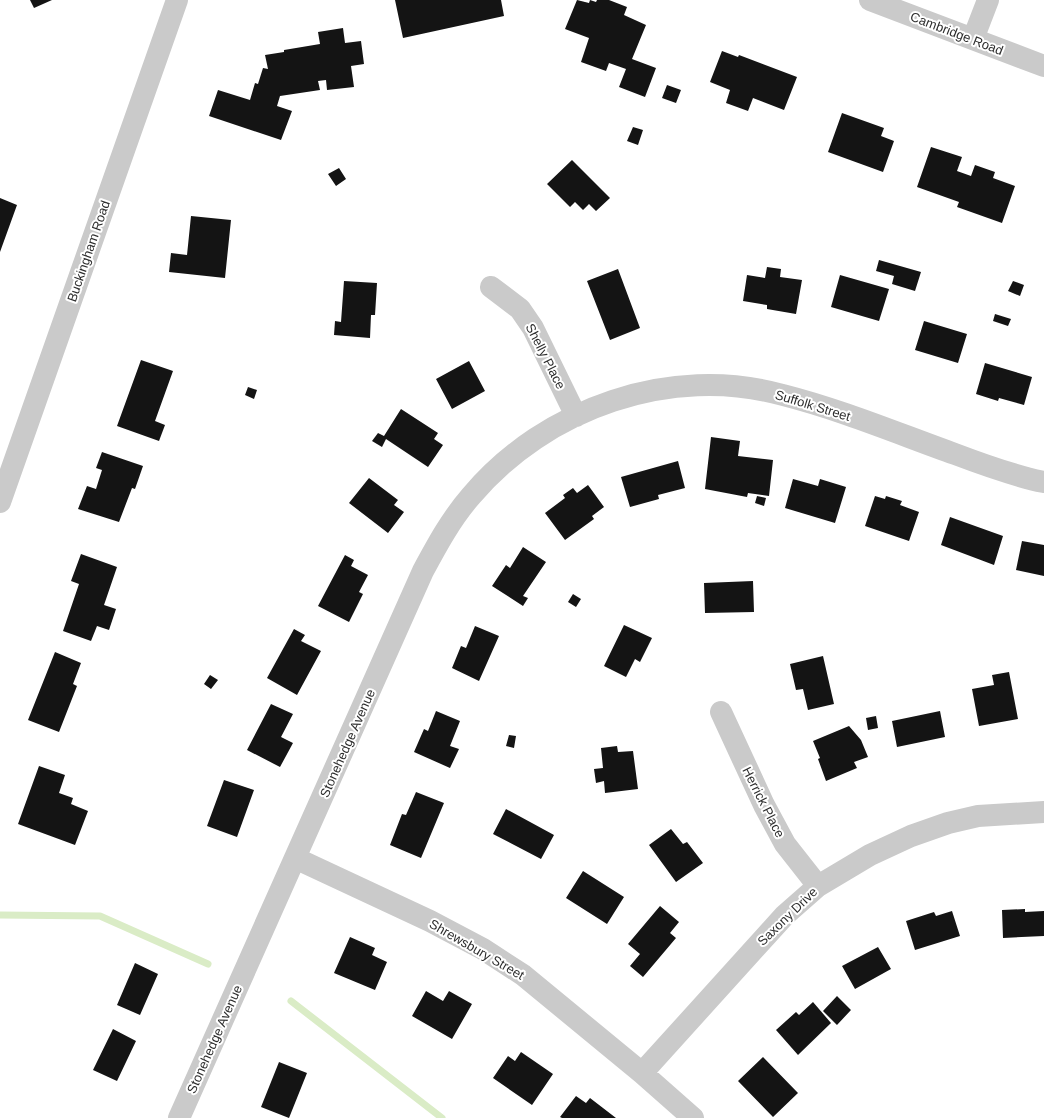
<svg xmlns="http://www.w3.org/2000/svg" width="1044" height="1118" font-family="Helvetica,sans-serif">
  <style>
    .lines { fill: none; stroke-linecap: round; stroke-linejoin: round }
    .stream { stroke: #daecc6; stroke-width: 7 }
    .building { fill: #141414 }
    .street { stroke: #cacaca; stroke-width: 22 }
    .labels { text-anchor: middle; stroke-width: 4; stroke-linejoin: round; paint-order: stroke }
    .street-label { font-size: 13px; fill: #2d2d2d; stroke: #fff }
  </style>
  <rect width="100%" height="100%" fill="#fff"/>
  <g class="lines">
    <path class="stream" d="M0,915l100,1 108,48
      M291,1001l151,117"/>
  </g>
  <path class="building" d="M30,0h22l-18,8z
    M395,0h106l3,16 -101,22z
    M577,0l12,3 1,-3 6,2 1,-2h12l18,7 -3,8 22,10 -14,34 24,9 -11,29 -26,-10 7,-18 -17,-6 -3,8 -25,-9 8,-24 -24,-9z
    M343,28l2,15 16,-2 3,23 -13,2 3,21 -27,3 -1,-10 -8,1 2,9 -40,6 -3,10 15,5 -11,29 -72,-24 9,-26 32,10 5,-17 3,1 5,-16 5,1 -3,-14 19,-3v-2l36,-6 -2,-12z
    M722,51l16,6 1,-2 58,22 -13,33 -31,-12 -5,13 -22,-8 4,-13 -20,-8z
    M667,85l14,5 -5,13 -14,-5z
    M842,113l42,15 -3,8 13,5 -11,31 -55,-20z
    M633,127l10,3 -5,15 -11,-4z
    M931,147l31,10 -5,14 14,5 4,-11 20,7 -2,6 22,8 -13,37 -45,-16 2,-5 -42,-15z
    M572,160l38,38 -14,13 -7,-7 -6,6 -8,-8 -5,5 -23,-23z
    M339,168l7,11 -10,7 -8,-12z
    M0,198l17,7 -17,47z
    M191,216l40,4 -6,58 -56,-6 2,-19 16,2z
    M879,260l42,12 -6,19 -23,-7 2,-8 -18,-5z
    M767,267l14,2 -1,8 22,3 -6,34 -29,-5v-4l-24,-4 4,-26 18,3z
    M618,269l22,59 -30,12 -23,-59z
    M840,275l49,14 -10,32 -48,-14z
    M344,281l33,2 -2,32h-4l-1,23 -36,-3 1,-14 6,1z
    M1013,281l11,4 -4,11 -12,-5z
    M995,314l16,5 -3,7 -15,-5z
    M924,321l43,13 -9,29 -43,-13z
    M141,360l32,11 -18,50 10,4 -6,16 -42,-15z
    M469,361l16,30 -33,18 -16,-30z
    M985,363l47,14 -8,28 -25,-7 -1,3 -22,-7z
    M248,387l9,3 -3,9 -9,-4z
    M401,409l37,24 -4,6 9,6 -15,22 -42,-28 -4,8 -10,-6 6,-8 6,3z
    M711,437l29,4 -2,15 35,4 -4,36 -21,-3 -1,4 -42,-8z
    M102,452l41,14 -8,23 -3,-1 -13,34 -41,-13 9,-23 9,3 6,-19 -6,-2z
    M678,461l7,27 -27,7 1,4 -29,8 -9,-30z
    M369,478l29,22 -4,5 10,7 -16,21 -39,-30z
    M793,479l25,7 2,-7 26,8 -11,36 -50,-15z
    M588,485l16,22 -12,9 2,3 -29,21 -20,-27 20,-15 -2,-3 10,-7 4,5z
    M757,496l9,2 -2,8 -9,-3z
    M875,496l10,3 1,-3 16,5 -2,4 19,7 -10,29 -44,-15z
    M950,517l53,19 -9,29 -53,-20z
    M1022,541l22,4v31l-28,-6z
    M523,547l23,15 -23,34 5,2 -5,8 -31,-20 14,-21 4,3z
    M81,554l36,13 -13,38 12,4 -7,21 -12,-4 -6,15 -28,-10 16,-47 -8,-3z
    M345,555l9,5 -3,6 17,9 -9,17 4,2 -14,28 -31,-16z
    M753,581l1,31 -49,1 -1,-30z
    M573,594l8,5 -5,8 -8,-5z
    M624,625l28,13 -12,24 -5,-3 -9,18 -22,-11z
    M475,626l24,10 -20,45 -27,-13 9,-22 5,2z
    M294,629l11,6 -4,6 20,10 -24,44 -30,-17z
    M55,652l26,11 -8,21 4,2 -18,46 -31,-12z
    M823,656l11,48 -26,6 -5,-21 -7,1 -6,-26z
    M1009,672l9,47 -39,7 -7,-37 22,-4 -2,-10z
    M210,675l8,5 -7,9 -7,-5z
    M271,704l22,10 -12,23 12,6 -13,24 -33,-17z
    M436,711l24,10 -10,25 9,3 -9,19 -36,-16 10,-23 4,2z
    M940,711l5,26 -48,10 -5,-26z
    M876,716l2,12 -10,2 -2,-12z
    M849,726l12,14 7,17 -14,5 3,6 -31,13 -8,-22 2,-1 -7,-17z
    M509,735l7,1 -2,12 -8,-2z
    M617,746l1,6 15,-1 5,38 -33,4 -1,-12 -8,2 -2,-14 9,-1 -2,-20z
    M39,766l26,9 -6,18 14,5 -2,6 17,7 -13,34 -57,-21z
    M224,780l30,10 -17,47 -30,-11z
    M416,792l28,11 -23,55 -31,-13 12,-31 4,1z
    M506,809l48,26 -13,24 -48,-25z
    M671,829l12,15 4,-2 16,21 -27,19 -27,-37z
    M583,871l41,26 -17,27 -41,-26z
    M660,906l19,16 -9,11 6,5 -33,39 -13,-11 10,-12 -12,-10z
    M1025,909v3l19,-1v25l-41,2 -1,-28z
    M952,911l8,25 -45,14 -9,-29 28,-9 2,4z
    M350,937l25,11 -3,7 15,7 -12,28 -41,-17z
    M878,947l13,22 -36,20 -13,-23z
    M135,963l23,11 -18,41 -23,-10z
    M426,991l17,10 6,-10 23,13 -20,35 -40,-23z
    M837,996l14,14 -14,15 -14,-14z
    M813,1002l18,21 -33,32 -22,-25 20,-18 3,3z
    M113,1029l23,12 -19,40 -24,-11z
    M521,1052l32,22 -21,31 -39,-27 15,-22 7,5z
    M763,1057l35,36 -25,24 -35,-36z
    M279,1062l28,11 -18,45 -28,-11z
    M576,1096l10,7 4,-5 26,20h-54l-2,-1z"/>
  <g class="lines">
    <path class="street" d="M870,0l174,66
      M973,39l15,-39
      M491,287l29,22 13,19 43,88
      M0,502l177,-502
      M721,712l43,93 21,39 33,42
      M295,858l135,63 53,28 40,26 119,98 51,45
      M642,1073l143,-158 33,-29 52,-31 41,-19 37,-13 30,-7 66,-4
      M179,1118l244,-547c14,-26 28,-52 48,-75 74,-88 200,-132 312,-101 59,15 116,39 172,59 29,11 59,22 89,28"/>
  </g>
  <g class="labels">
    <g class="street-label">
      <text transform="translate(957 33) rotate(21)" y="5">Cambridge Road</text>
      <text transform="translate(88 251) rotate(-71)" y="5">Buckingham Road</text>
      <text transform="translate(546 356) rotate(63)" y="5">Shelly Place</text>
      <text transform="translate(813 405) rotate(17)" y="5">Suffolk Street</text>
      <text transform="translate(347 743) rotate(-66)" y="5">Stonehedge Avenue</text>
      <text transform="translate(764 802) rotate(63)" y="5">Herrick Place</text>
      <text transform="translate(787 916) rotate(-44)" y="5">Saxony Drive</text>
      <text transform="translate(477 949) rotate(30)" y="5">Shrewsbury Street</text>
      <text transform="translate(214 1039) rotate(-66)" y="5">Stonehedge Avenue</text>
    </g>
  </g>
</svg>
